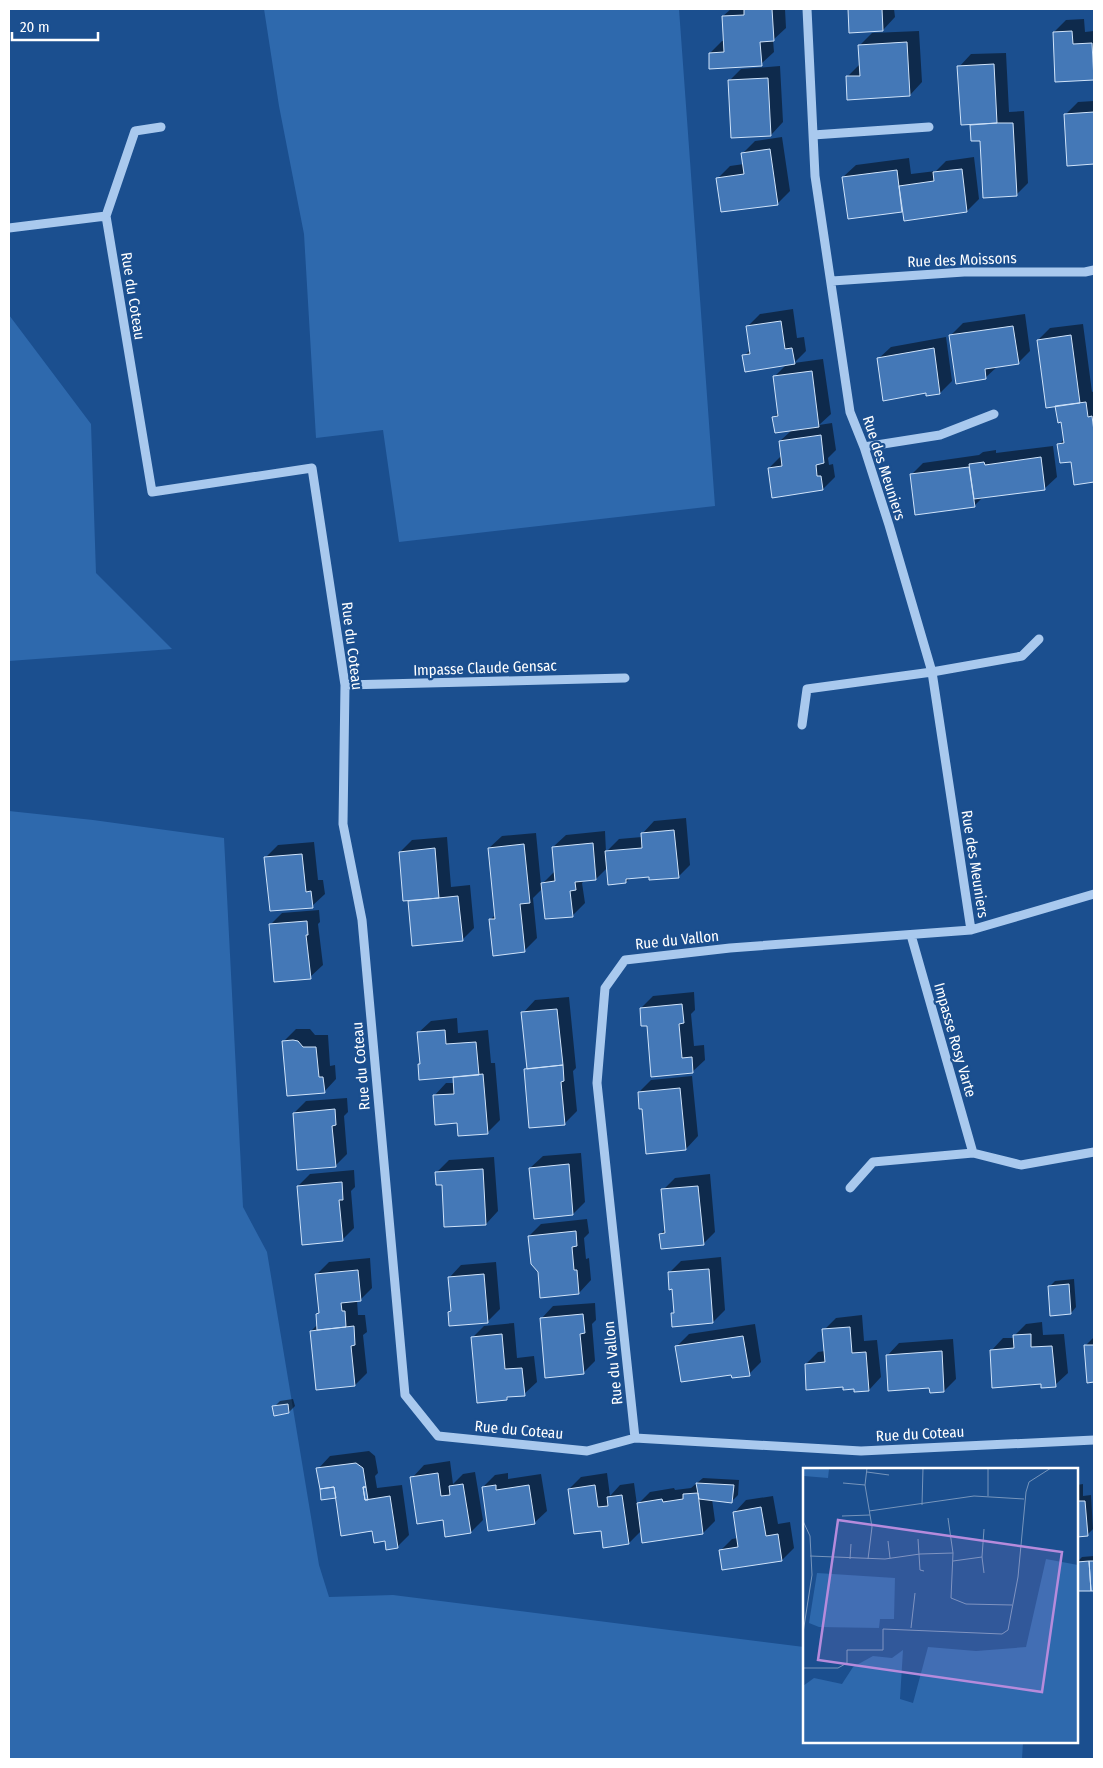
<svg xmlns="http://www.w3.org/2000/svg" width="1103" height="1768" font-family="'Fira Sans Condensed',sans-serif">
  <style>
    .green { fill: #2e69ad }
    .shadow { fill: #0007 }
    .building { fill: #4478b7; stroke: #cfe3fa }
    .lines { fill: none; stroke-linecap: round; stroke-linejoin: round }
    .minor { stroke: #a9c9ee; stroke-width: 9 }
    .labels { text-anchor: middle; stroke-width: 4.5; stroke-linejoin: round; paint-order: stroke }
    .street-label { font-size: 15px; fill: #fff; stroke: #1b4f8f }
    .inset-road { fill: none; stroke: #7695bc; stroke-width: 1 }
    .view { fill: #b68bdc; fill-opacity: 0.15; stroke: #b68bdc; stroke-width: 2.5 }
    .inset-edge { fill: none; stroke: #fff; stroke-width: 2.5 }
  </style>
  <rect width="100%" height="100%" fill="#1b4f8f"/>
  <path class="green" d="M264,9h415l36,497 -316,36 -16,-112 -67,8 -12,-204 -25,-128z
    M9,315l82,109 5,149 76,76 -163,12z
    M9,811l84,9 131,18 19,369 24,45 52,313 10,32 64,-2 411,52v95h219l-1,17h-1013z"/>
  <path class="shadow" d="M731,9h54l1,19 -13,12 1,12 -13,12 -51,-11 12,-12h3l-2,-25z
    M849,9h45l1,8 -12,13 -33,2z
    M1084,19l1,13 9,-1 -1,48 -39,-47 12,-12z
    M919,31l3,51 -12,13 -63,-18 13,-13 -1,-18 13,-13z
    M1006,53l3,59 15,-1 4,72 -12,12 -35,-55h-8l-1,-16 -13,-57 12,-13z
    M780,66l3,56 -12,13 -42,-54 12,-12z
    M1094,101v62l-26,1 -2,-50 12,-12z
    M782,137l8,54 -13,13 -60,-25 13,-13 14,-2 -1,-11 12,-12z
    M974,157l5,42 -12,12h-64l-54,7 -6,-41 13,-12 53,-7 2,16 25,-3 10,-10z
    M793,309l4,29 7,-1 2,14 -12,12 29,-4 8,55 -12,11 13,-2 4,27 -8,8 1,7 4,-1 2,13 -12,12 -50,7 -4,-28 12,-12 -1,-15 12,-11 -18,-13 5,-5 -5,-35 13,-13 -43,-8 7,-7 -3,-23 12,-12z
    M1025,314l5,37 -12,12 -20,3 -13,12 -34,-43 12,-12z
    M1083,324l9,68 2,-1v90l-19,3 -3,-24 -13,-15 6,-7 -3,-17 -6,-16 -18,-65 12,-12z
    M946,337l6,44 -12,12 -13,-1 -49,-33 13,-12z
    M1053,446l4,31 -13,12 -61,8 -9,9 -63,-31 12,-12 56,-8 4,-3 13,-2v3z
    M686,818l4,47 -12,12 -28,-2 -19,2 -5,5 -18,-15 -12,12 -11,1 -3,3 3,20 -13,13 -29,-28 -10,10 4,40 -13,13 -34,-31 6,-6 -7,-66 13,-12 34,-3 5,52 14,-14 -2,-24 13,-12 39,-4 1,21 13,-13 23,-2v-3l12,-13z
    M447,837l4,50 19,-2 4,43 -12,12 -49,5 -4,-45 -9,-48 12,-12z
    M314,842l4,38h5l2,14 -13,12 -46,-49 12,-12z
    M319,910l1,12 -2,2 5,41 -13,12 -40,-52 12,-12z
    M694,992l1,18 -4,4 3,32 10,-1 1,15 -13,12 -44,-48 -7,-16 12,-12z
    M569,997l7,71 -3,3 4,40 -13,13 -39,-54 3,-3 -5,-54 12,-13z
    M457,1018l1,15 30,-3 3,33h4l5,57 -13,13 -28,-11 -25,-26 12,-13h9l-1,-7 -35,-12 2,-1 -3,-30 13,-12z
    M296,1029h14l5,6h13l2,31 5,-1 1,14 -12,13 -41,-50z
    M692,1076l6,60 -12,13 -39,3 -4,-45 -4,-15 12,-12z
    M347,1098l1,14 -4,4 3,38 -12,12 -41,-53 12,-12z
    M581,1153l4,49 -12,12 -43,-46 13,-12z
    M494,1157l4,54 -12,13 -49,-52 12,-12z
    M354,1170l1,17 -4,4 3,37 -12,12 -44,-54 12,-12z
    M710,1174l5,58 -12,12 -42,-10 5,-6 -3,-38 12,-12z
    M587,1219l2,14 -5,5 2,21 3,-1 2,22 -12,13 -40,-22 -10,-35 12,-12z
    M721,1257l4,53 -12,12 -41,-8 3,-3 -2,-23 -4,-15 12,-12z
    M370,1258l2,30 -12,12h-3l1,15h7l2,17 -4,3 4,38 -12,12 -44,-54 7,-7 -1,-10 3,-3 -3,-37 12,-12z
    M496,1262l4,47 -13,13 -38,-10 3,-3 -3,-31 12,-13z
    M1074,1279l2,28 -5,6 -22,-26 6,-6z
    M595,1303l1,17 -4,4 3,37 -12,12 -42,-54 12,-13z
    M862,1315l2,26 13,-1 4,37 -12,13 -25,-4 -38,-22 12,-12 7,-1 -1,-21 12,-12z
    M1042,1322l1,13 21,-1 4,39 -13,12 -13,-2 -51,-32 12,-13h11v-2l12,-12z
    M514,1323l3,35 17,-2 3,26 -13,12 -15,2 -3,3 -34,-61 12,-12z
    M755,1324l6,38 -12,12 -17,-1 -55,-27 12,-12z
    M1094,1337v44l-6,1 -3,-36z
    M953,1339l3,40 -12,12 -13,-4 -44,-31 12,-13z
    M293,1399l2,7 -6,6 -15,-5 6,-6z
    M369,1451l6,5 3,17 -3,3 2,12 25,-3 7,50 -12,12 -24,-17 -37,-34 -18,-27 12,-13z
    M450,1461l3,23 10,-10 12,-2 8,48 -12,12 -27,-14 -32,-40 12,-13z
    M508,1473v6l33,-5 6,37 -13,12 -51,-36 12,-12z
    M607,1473l3,23 10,-11 14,-2 3,22 13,-13 24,-4 1,2 16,-2 12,-10 36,2 -1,15 -6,6 -20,-2 3,22 -12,12 -61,-3 -13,13 -27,-14 -33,-40 12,-12z
    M1083,1484v12l8,-1 2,34 -6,6h-10v-50z
    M773,1496l5,28 12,-2 4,26 -12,12 -62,-9 12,-12 6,-1 -4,-25 12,-13z
    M1094,1556v34h-16l-1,-28 5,-5z"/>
  <path class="building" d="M744,9h28l2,32 -14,1 2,24 -53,3v-16l15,-1 -2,-36 22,-1z
    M848,9h34l1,22 -34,2z
    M1072,31l1,13 19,-1 2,37 -39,2 -2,-50z
    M907,42l3,54 -63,4 -1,-24h14l-2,-31z
    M994,64l3,59 -36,2 -4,-59z
    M768,78l3,58 -40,2 -3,-58z
    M1094,112v52l-27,2 -3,-52z
    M997,123h16l4,73 -34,2 -3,-57h-9l-1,-16z
    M770,149l8,56 -57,7 -5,-34 28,-4 -3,-21z
    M962,169l5,43 -63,9 -5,-35 35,-5 -1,-9z
    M897,170l5,42 -54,7 -6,-42z
    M781,321l4,28 7,-1 3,16 -50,8 -3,-17 8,-1 -4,-28z
    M1013,326l6,38 -34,5 1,10 -30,5 -7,-49z
    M1071,335l9,68 -34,5 -9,-68z
    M934,348l6,46 -14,2v-3l-43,8 -6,-43z
    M812,371l7,56 -44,6 -3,-16 6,-1 -5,-40z
    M1086,402l2,15 4,-1 2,15v51l-20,3 -3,-23 -11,1 -3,-19 7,-1 -3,-21 -3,1 -3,-17z
    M821,435l3,28 -8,2 1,11h4l2,14 -51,8 -4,-30 14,-2 -3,-25z
    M1041,457l4,33 -71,9 -5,-35 15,-2 1,3z
    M969,467l6,40 -60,8 -5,-41z
    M674,830l5,48 -30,2v-3l-23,2v4l-18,2 -3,-34 37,-3 -1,-15z
    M593,843l3,37 -21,2 1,8 -6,1 3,26 -28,2 -4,-36 14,-2 -3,-34z
    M524,844l6,59 -10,1 5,48 -32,4 -4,-37h6l-7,-71z
    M435,848l4,50 -36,3 -4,-49z
    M302,854l4,38 5,-1 2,17 -43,3 -6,-54z
    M458,896l5,45 -51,5 -4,-45z
    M307,921l1,14h-2l5,44 -37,3 -5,-58z
    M682,1004l2,19 -5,1 3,34 10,-1 1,16 -42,4 -4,-51h-6l-1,-18z
    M557,1009l6,56 -36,4 -6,-57z
    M445,1030l1,14 30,-2 3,33 -60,5 -1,-16h2l-3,-32z
    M293,1040l5,1 5,6h13l3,30h4l2,16 -38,3 -5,-55z
    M563,1065l1,16 -3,1 4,43 -36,3 -5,-59z
    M483,1074l5,60 -30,2 -1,-13 -22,2 -2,-30 21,-1 -1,-17z
    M680,1088l6,62 -40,4 -4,-45h-3l-1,-17z
    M335,1109l1,16 -4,1 4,41 -39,3 -4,-57z
    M569,1164l4,51 -39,4 -5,-51z
    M483,1169l3,56 -42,2 -2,-42h-6l-1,-13z
    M342,1182l1,18h-4l4,41 -41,4 -5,-59z
    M698,1186l6,59 -43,4 -2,-15 6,-1 -4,-44z
    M576,1231l1,15 -5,1 2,23h3l2,24 -39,4 -2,-26 -7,-8 -3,-28z
    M709,1269l4,54 -41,4 -1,-14h3l-2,-24 -3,1 -1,-18z
    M358,1270l3,31 -20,2 1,8h3l1,16 -29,3 -1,-16 3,-1 -4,-39z
    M484,1274l4,49 -39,3 -1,-14 3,-1 -3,-34z
    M1069,1284l2,30 -21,2 -2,-30z
    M583,1314l2,19 -5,1 4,40 -39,4 -5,-60z
    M354,1326l1,19 -4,1 4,40 -39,4 -6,-59z
    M850,1327l2,26 14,-1 3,39 -15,1v-3l-11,1v-3l-37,3 -1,-26 20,-2 -3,-33z
    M502,1334l3,35 17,-1 3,28 -18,1v3l-30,3 -6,-66z
    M1031,1334v13l21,-1 4,41 -15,1v-4l-49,4 -2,-38 24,-2 -1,-13z
    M743,1336l7,40 -18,2 -1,-3 -50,7 -6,-36z
    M1084,1345h10v37l-7,1z
    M942,1351l2,41 -14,1 -1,-5 -41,3 -2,-36z
    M288,1404l1,9 -15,3 -2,-10z
    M356,1463l7,5 3,19h-3l2,13 25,-4 8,52 -12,2 -1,-9 -11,2 -2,-12 -31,5 -7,-49 -14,2 -4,-21z
    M438,1473l3,23 9,-1 -1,-9 14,-2 8,49 -26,4 -2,-17 -26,4 -7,-47z
    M696,1483l38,2 -2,18 -33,-4z
    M496,1485v5l33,-5 6,39 -47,7 -6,-44z
    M595,1485l3,22 10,-1 -1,-9 15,-2 7,49 -26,4 -2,-17 -27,3 -6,-45z
    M334,1487l2,11 -15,2 -1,-11z
    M363,1487h3l2,13h-3z
    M698,1493l5,41 -61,9 -5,-40 25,-4 1,3 20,-3v-5z
    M1077,1501h8l3,35 -11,1z
    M761,1507l5,29 12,-2 4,27 -60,9 -3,-20 19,-3 -5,-35z
    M1089,1561h5v30h-3z
    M1089,1561l2,30h-14v-29z"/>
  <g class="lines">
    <path class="minor" d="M807,9l8,167 35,236 14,35 25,78 43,147 39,258
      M813,135l116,-8
      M106,216l29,-85 26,-4
      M9,228l97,-12 46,276 160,-24 33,217 -2,139 19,96 43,475 33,41 149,15 48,-13 226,13 233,-11
      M832,281l132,-9h121l9,-2
      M864,447l76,-12 54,-21
      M345,685l280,-7
      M802,725l5,-36 125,-17 90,-16 17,-17
      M973,1153l48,12 73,-13
      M850,1188l23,-26 100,-9 -62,-218
      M635,1438l-38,-355 8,-95 20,-28 105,-12 241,-18 123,-36"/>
  </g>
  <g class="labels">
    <g class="street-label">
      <text transform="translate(962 260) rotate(-2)" y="5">Rue des Moissons</text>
      <text transform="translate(133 296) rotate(81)" y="5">Rue du Coteau</text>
      <text transform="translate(884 468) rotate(72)" y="5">Rue des Meuniers</text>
      <text transform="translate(352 646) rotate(83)" y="5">Rue du Coteau</text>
      <text transform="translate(485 668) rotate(-2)" y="5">Impasse Claude Gensac</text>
      <text transform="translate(975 864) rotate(81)" y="5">Rue des Meuniers</text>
      <text transform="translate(677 940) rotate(-6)" y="5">Rue du Vallon</text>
      <text transform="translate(955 1040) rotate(74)" y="5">Impasse Rosy Varte</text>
      <text transform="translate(361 1066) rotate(-95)" y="5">Rue du Coteau</text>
      <text transform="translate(613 1363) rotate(-96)" y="5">Rue du Vallon</text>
      <text transform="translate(519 1430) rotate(5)" y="5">Rue du Coteau</text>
      <text transform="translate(920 1434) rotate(-3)" y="5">Rue du Coteau</text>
    </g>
  </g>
  <g transform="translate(803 1468)">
    <rect width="275" height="275" fill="#1b4f8f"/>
    <path d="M1,0l25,1 -1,9 -24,-2zM243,91l32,6v178h-275v-57l11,-8 28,6 11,-17 20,-11 19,2 11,-8 -3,49 13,4 15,-56 48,4 50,-4zM14,105l78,5 -1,41h-14l-1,9 -60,-1 -10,-4z" fill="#2e69ad"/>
    <path class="inset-road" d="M64,0l-2,17 7,42 -4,32M64,4l22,3M40,15l22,2M185,28v-28M119,37l1,-37M66,43l105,-15 50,3M39,48l28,-1M145,50l5,35 -2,45 15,6 46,1M0,53l7,15 2,39 -9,58M115,71l2,31 4,1M85,73l2,17M7,88l75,3 35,-5 33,-1M179,89l2,-28M47,91l1,-15M150,93l29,-4 2,16M108,160l4,-35M0,200h35l9,-5v-13h36v-21l119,5 6,-4 10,-53 8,-85 3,-10 22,-14"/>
    <path class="view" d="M35,52l224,32 -20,140 -224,-32z"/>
    <rect width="275" height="275" class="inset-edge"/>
  </g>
  <rect width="1103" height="1768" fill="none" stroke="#ffffff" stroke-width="20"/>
  <path d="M12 32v8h86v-8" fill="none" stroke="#ffffff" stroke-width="2.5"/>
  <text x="20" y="32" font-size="15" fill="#ffffff" stroke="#1b4f8f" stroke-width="4" paint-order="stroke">20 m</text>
</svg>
